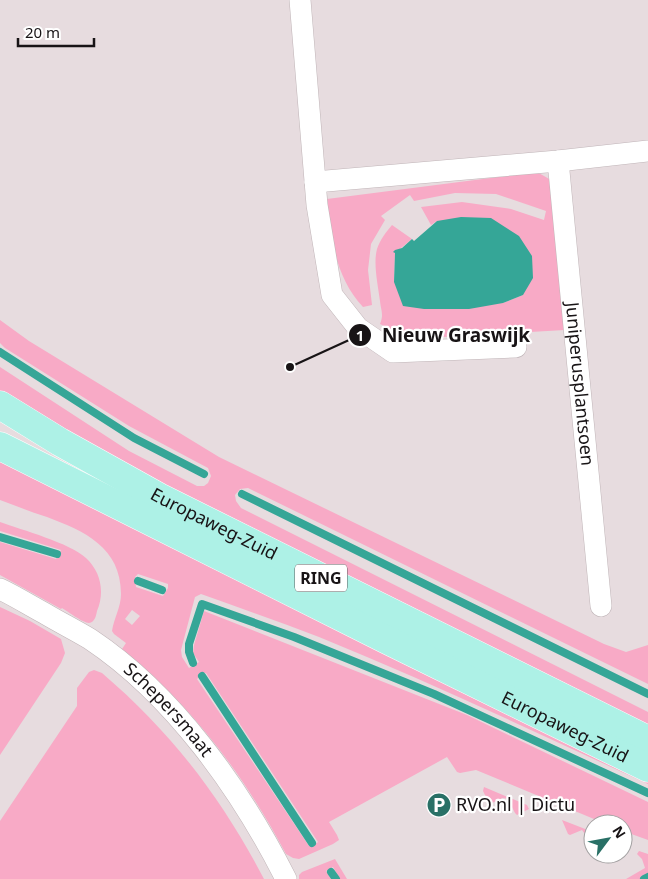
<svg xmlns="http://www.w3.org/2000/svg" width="648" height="879" font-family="'Noto Sans',sans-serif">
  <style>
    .green { fill: #f8aac6; fill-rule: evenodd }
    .water { fill: #35a697 }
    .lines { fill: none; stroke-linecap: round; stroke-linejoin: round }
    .stream { stroke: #35a697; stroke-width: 8 }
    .street-casing { stroke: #c0b5b8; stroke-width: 22 }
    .primary-casing { stroke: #fff; stroke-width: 29 }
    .street { stroke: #fff; stroke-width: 21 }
    .primary { stroke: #adf1e6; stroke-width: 28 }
    .labels { text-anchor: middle; stroke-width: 4.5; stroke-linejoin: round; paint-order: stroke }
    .shield { fill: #fff; stroke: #5d5a5c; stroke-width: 1 }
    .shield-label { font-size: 16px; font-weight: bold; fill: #181416 }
    .street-label { font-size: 18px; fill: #181416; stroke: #fff }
    .poi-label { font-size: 18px; fill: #181416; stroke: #fff; text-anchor: start }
    .leader { fill: none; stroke: #181416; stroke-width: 2 }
    .callout-dot { fill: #181416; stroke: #fff; stroke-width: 2 }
    .mark-label { font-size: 15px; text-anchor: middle; font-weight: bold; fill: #fff }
    .callout-label { font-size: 19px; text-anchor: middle; font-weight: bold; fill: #181416; stroke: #fff; stroke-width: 4.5; stroke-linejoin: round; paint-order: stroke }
  </style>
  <rect width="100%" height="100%" fill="#e7dcdf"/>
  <path class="green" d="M537,172l14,8 14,150 -140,8 -17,-1 -28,-13c4,-10 1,-13 0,-23 -2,-16 -7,-37 -3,-52 3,-9 9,-17 15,-24l20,14 -17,14 -1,29 109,21 20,-8 -86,-74 -6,4 -10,-18 41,-5 49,7 33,11 2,-9 -50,-17 -41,-1 -41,8 -4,-6 -29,21 4,4 -14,24 -3,26 4,35 -9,2c-28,-30 -32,-69 -36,-108z
    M0,320l29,21 190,116 385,187 22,8 22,-7v39l-400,-196 -8,1 -5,6 1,6 5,7 407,204v20l-444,-220 -204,-116v-29l129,84 68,35h7l4,-3 3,-7 -3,-8 -79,-42 -124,-78 -5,-5z
    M0,459l648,322v3c-109,-50 -218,-102 -329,-147 -39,-15 -79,-29 -118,-43l-6,3 -14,53 1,7 7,11 10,-6 -6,-9 1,-8 10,-34 263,104 181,87v38l-25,-9v-7h-17l-130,-54 -16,3 -3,-1 -10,-15 -118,65 8,13 2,5 -6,4 -34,15 -6,-1 -7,-4c-42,-79 -94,-148 -164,-205l4,-6 -12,-9 -2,-3c2,-13 9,-24 9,-37 0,-47 -37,-63 -74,-77 -16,-5 -31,-11 -47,-17zM138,574l30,10v4l-5,8 -27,-9 -1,-10zM132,610l8,6 -8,9 -7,-6zM204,673h2l112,169 -5,4h-4l-112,-167z
    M0,522c22,8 70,21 86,36 15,14 19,34 11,53 -1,5 -2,11 -8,12 -6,0 -22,-12 -27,-15l-1,1 -61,-34v-33l56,17 5,-9 -61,-19z
    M0,607l30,14 31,18 4,14 -4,10 -61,92z
    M94,670l8,3c70,60 119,124 162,206h-264v-58l77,-115v-18l12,-16z
    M484,787l43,18 2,4 -12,6 -2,-2 -7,-14 -5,-1 -11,5h-3l-6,-12z
    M562,820l31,12v13l-11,-15 -12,5 -2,-1z
    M639,851l9,3v25h-22l19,-11 -3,-9 -5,-5z
    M335,859l12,20h-7l-7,-12 -7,4 5,8h-32v-4l3,-3z"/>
  <path class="water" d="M461,217l30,1 28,18 13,20 1,22 -10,17 -20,8 -34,6h-45l-21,-3 -9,-24 1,-29 -2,-1 2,-2 7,-2 10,-9 2,2 23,-20z"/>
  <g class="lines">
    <path class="stream" d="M0,352l134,86 70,36
      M242,494l406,200
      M0,537l57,17
      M138,581l24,9
      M193,663l-4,-11v-8l13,-40 92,33 140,57 214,99
      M202,676l110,167
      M331,872l5,7
      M644,879l4,-2"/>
    <defs>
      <g id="street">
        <path d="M300,0l17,205 15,90 26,33 35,24 123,-5"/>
        <path id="s1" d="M558,161l43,445"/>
        <path d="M315,182l243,-21 90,-10"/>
        <path id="s2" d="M0,589c15,7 29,16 44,24 15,9 31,17 46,26 84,56 151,151 196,240"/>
      </g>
      <g id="primary">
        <path id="s3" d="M0,405l60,37 99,55 489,243"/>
        <path id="s4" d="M0,446l385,193 263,129"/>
      </g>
    </defs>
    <use href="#street" class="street-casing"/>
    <use href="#primary" class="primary-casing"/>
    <use href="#street" class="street"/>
    <use href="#primary" class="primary"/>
  </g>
  <defs>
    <symbol id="parking-disc" viewBox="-11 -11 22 22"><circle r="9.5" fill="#297066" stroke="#fff"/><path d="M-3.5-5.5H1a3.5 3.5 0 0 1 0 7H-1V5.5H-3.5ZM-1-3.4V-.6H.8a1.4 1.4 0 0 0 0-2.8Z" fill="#fff"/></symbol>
  </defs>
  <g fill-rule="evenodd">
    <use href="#parking-disc" x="425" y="791" width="28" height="28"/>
  </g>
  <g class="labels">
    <rect class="shield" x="295" y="564.5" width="52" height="27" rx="4"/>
    <g class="shield-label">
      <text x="321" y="584">RING</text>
    </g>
    <g class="street-label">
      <text dy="6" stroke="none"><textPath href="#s1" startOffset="224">Juniperusplantsoen</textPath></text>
      <text dy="6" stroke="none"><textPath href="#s3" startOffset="245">Europaweg-Zuid</textPath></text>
      <text dy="6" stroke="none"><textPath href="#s2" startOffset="209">Schepersmaat</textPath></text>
      <text dy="6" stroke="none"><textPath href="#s4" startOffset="631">Europaweg-Zuid</textPath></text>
    </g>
    <g class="poi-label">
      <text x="456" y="811">RVO.nl | Dictu</text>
    </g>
  </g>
  <path class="leader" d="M290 367L360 335"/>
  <g class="callout-dot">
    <circle cx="290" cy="367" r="5"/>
    <circle cx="360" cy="335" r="12"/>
  </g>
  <g class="mark-label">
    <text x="360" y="341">1</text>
  </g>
  <g class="callout-label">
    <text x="456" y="342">Nieuw Graswijk</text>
  </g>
  <g transform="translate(608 839) rotate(58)"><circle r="24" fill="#ffffff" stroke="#a3a1a2"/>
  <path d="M0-4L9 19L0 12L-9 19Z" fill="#297066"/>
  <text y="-8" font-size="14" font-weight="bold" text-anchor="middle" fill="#181416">N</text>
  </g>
  <path d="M18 38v8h76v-8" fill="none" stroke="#181416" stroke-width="2.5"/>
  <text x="25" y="38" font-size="15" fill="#181416" stroke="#ffffff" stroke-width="4" paint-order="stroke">20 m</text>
</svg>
